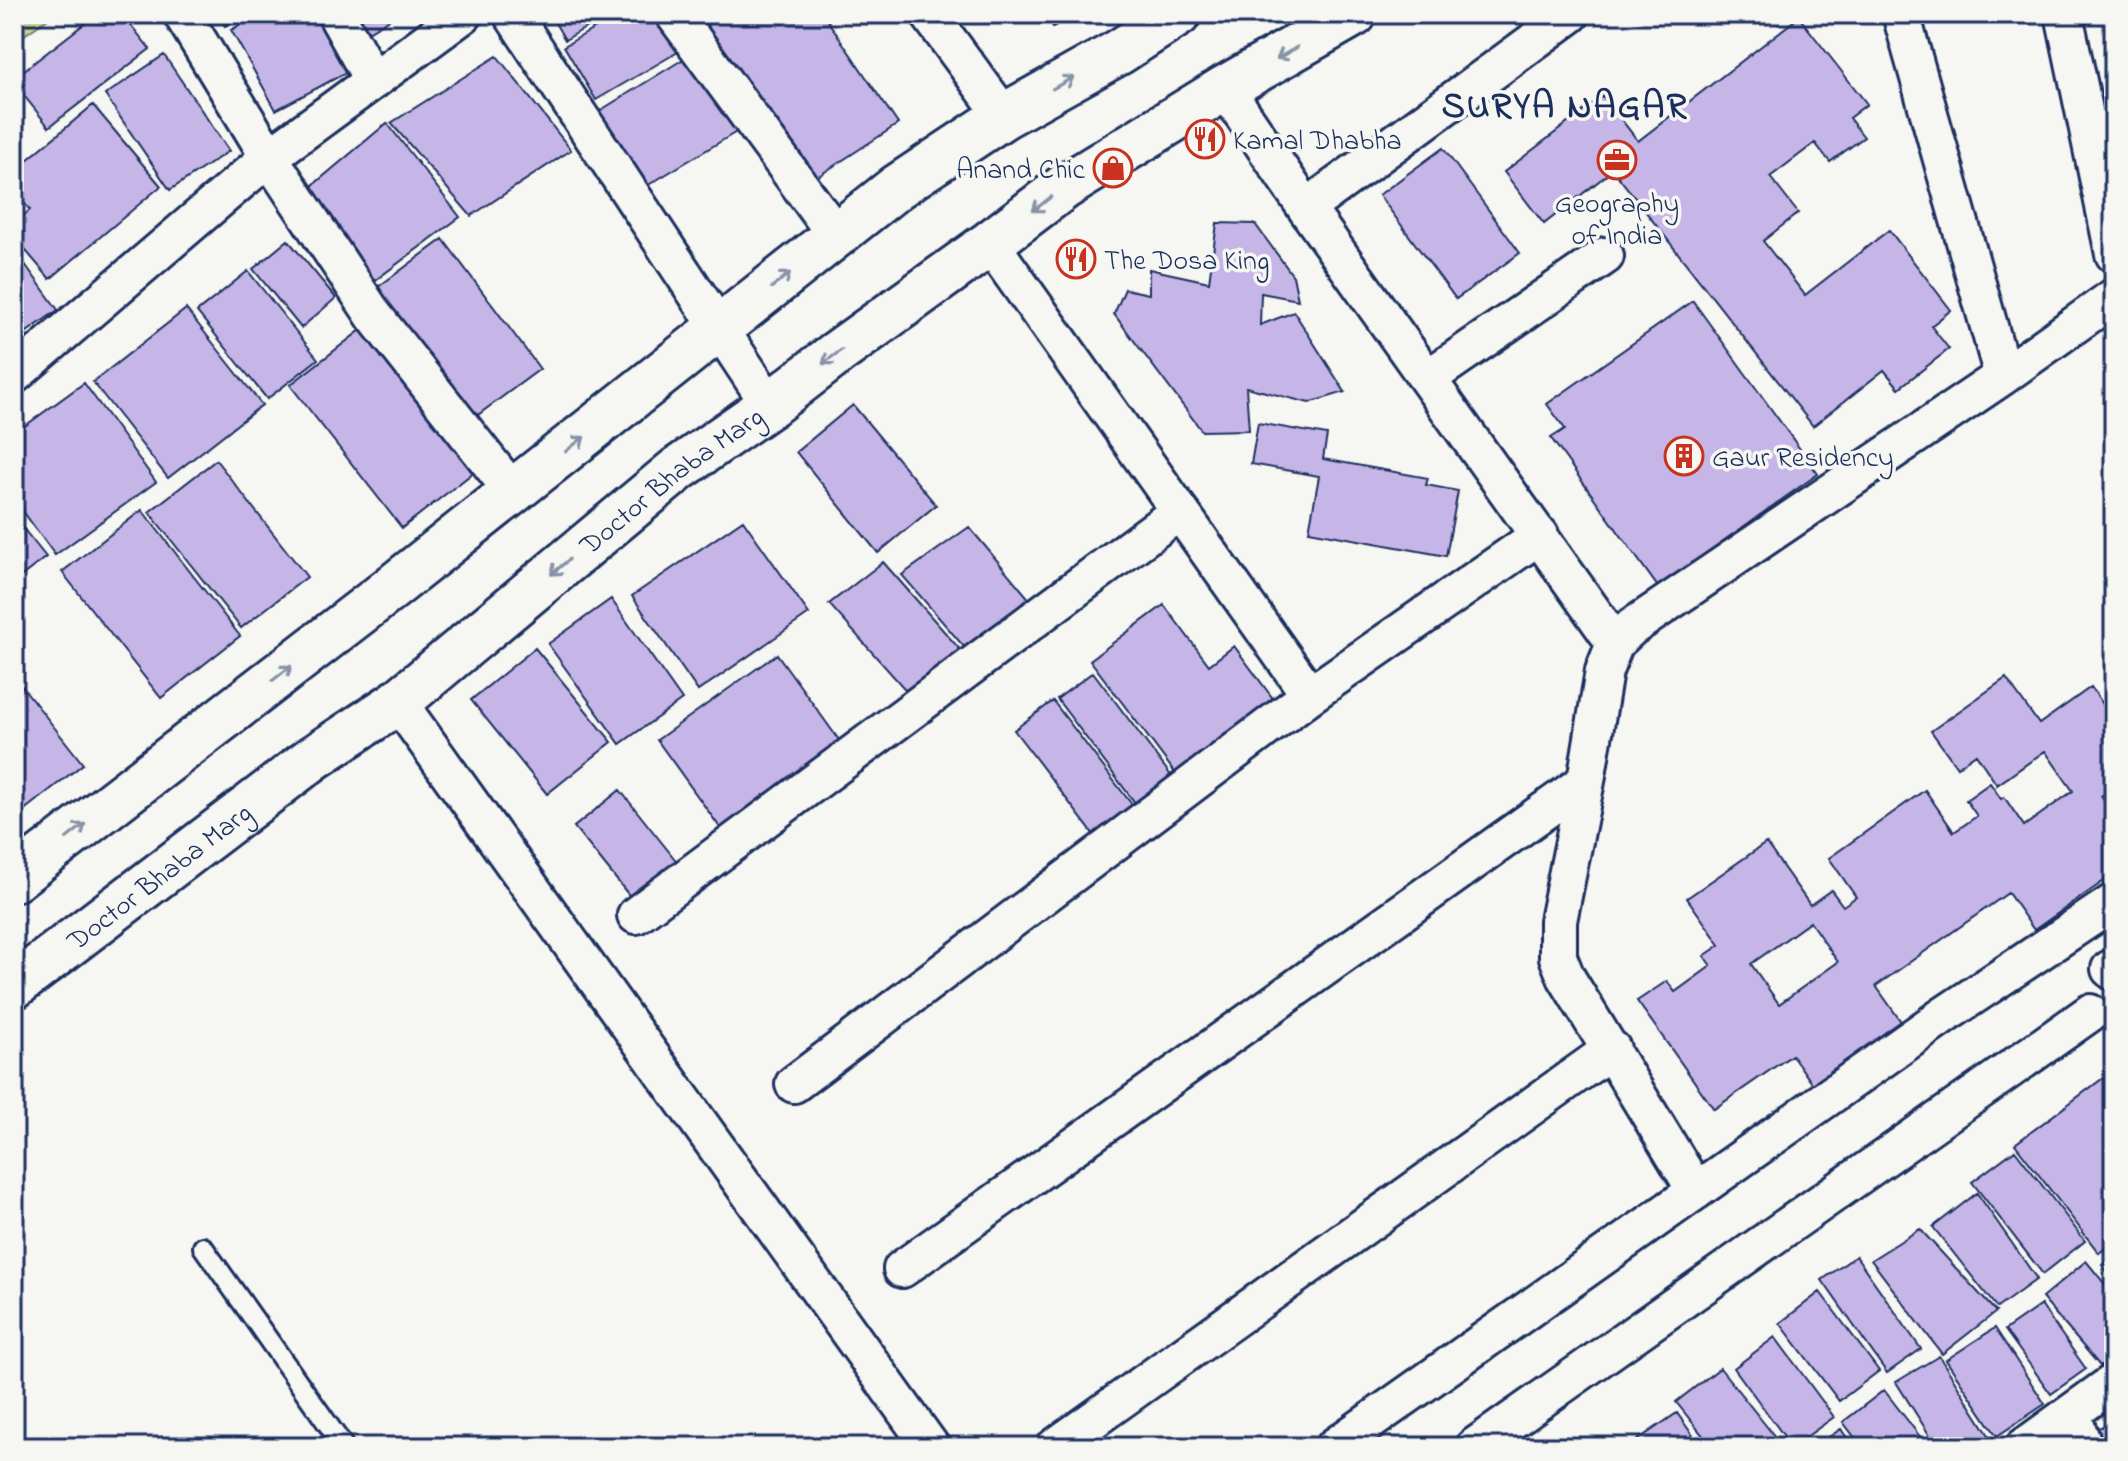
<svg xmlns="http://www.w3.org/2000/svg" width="2128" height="1461" font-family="'Indie Flower',sans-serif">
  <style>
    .green { fill: #c7d68a; stroke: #718274; stroke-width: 2 }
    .building { fill: #c5b6e7; stroke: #1b2f5e; stroke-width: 2; fill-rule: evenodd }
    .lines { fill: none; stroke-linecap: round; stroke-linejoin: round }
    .service-casing { stroke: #1b2f5e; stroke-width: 24 }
    .minor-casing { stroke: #1b2f5e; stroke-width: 42 }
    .tertiary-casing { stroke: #1b2f5e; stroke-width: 50 }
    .service { stroke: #f6f6f2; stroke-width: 18 }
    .minor { stroke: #f6f6f2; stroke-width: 36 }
    .tertiary { stroke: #f6f6f2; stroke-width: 44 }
    .oneway { stroke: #8892a8 }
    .labels { text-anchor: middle; stroke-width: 7; stroke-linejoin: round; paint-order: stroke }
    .poi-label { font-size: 28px; fill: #1b2f5e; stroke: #f6f6f2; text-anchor: start }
    .street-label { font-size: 28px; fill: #1b2f5e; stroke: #f6f6f2 }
    .district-label { font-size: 36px; font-weight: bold; letter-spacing: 2px; fill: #1b2f5e; stroke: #f6f6f2 }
  </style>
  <rect width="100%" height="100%" fill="#f6f6f2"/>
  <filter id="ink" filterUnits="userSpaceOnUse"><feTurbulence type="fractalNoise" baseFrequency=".0125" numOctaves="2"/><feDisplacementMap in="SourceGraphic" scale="16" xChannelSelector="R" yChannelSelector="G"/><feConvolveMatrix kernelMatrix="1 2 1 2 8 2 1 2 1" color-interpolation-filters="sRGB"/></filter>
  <g filter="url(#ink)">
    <path class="green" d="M14,14h41l-41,28z"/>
    <path class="building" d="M97,14h25l28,35 -101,78 -35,-44v-5z
      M218,14h27l-20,12z
      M260,14h57l32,57 -73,39 -45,-80z
      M344,14h54l-40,24z
      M550,14h59l-44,26z
      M620,14h43l20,35 -87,51 -32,-54z
      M721,14h102l75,110 -84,55 -112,-154z
      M1046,14h30l-23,13z
      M1799,17l68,87 -18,14 15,19 -34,25 -15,-19 -45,34 28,36 -35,28 42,54 84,-65 62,80 -20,16 18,23 -50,39 -15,-18 -71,56 -200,-256 -69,54 -40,-52 99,-76 35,45z
      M164,55l65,96 -59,39 -65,-95z
      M690,55l48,76 -98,59 -47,-75z
      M497,56l74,94 -100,66 -80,-93z
      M93,105l68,81 -111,93 -36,-42v-13l16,-14 -16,-19v-20z
      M387,123l73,94 -91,68 -63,-94z
      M1443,148l77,105 -64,46 -77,-104z
      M1217,223l38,1 38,52 5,24 -37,-7 -1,32 34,-13 51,80 -36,11 -63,-16 3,43 -47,1 -88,-117 11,-25 24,5v-25l60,13z
      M443,239l97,130 -73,54 -97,-130z
      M288,240l48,58 -35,30 -48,-59z
      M14,249l44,61 -44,31z
      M248,271l70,88 -51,40 -70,-87z
      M1693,301l125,173 -160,113 -107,-149 14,-9 -18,-25z
      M186,309l76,96 -94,73 -75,-96z
      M361,330l113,142 -72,56 -112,-143z
      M84,383l72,99 -101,73 -41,-56v-65z
      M853,405l83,100 -58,48 -82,-101z
      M1258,423l69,12 -4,24 105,19 -2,7 32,6 -12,65 -137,-25 10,-55 -68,-12z
      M216,460l91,117 -66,51 -92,-116z
      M142,510l98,126 -79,62 -99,-126z
      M14,517l32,40 -32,25z
      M743,520l66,94 -111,77 -66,-95z
      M969,527l62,74 -66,47 -63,-73z
      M883,562l81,92 -54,41 -81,-91z
      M611,599l71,101 -62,44 -72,-100z
      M1164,605l45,60 25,-19 43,58 -98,74 -89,-118z
      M535,648l77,94 -65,52 -76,-94z
      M777,654l67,93 -120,86 -67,-93z
      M1093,672l82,109 -36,27 -82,-109z
      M14,676l69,88 -69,54z
      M2006,678l33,46 52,-37 23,33v67l-13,9 13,19v59l-80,56 -26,-37 -132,93 26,37 -88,63 -22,-31 -78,54 -77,-108 30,-20 8,11 36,-26 -7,-10 16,-11 -33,-47 79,-55 44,62 21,-15 12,16 13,-9 -27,-39 96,-68 29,42 23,-16 -11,-16 24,-17 11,16 3,-2 20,29 49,-35 -28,-40 -48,34 -21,-31 -19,13 -26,-36zM1810,922l28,40 -59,42 -28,-40z
      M1053,701l80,105 -39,29 -80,-105z
      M620,790l58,73 -46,36 -58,-72z
      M2110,1073l4,5v163l-15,12 -84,-109z
      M2015,1150l70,91 -42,33 -71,-92z
      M1977,1193l60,86 -40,29 -64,-81z
      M1920,1229l76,83 -54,42 -71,-94z
      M1856,1256l65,93 -34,24 -65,-93z
      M2114,1256v25l-12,-16z
      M2086,1261l28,34v59l-14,12 -58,-68z
      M1820,1292l59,79 -40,30 -59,-78z
      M2041,1305l45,64 -35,25 -46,-64z
      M1995,1328l50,76 -48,32 -51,-76z
      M1775,1337l59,80 -42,30 -58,-79z
      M1939,1356l51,81 -16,10h-37l-41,-65z
      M1720,1368l63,79h-71l-36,-45z
      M1884,1390l44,57h-66l-19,-25z
      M1677,1413l24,34h-71l-1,-1z
      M2114,1421v26h-14l-8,-16z
      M1841,1429l12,18h-39z"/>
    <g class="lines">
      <defs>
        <path id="service" d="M203,1247l141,200"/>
        <path id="minor" d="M182,14l87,143 106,160 138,175
          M336,14l37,67
          M512,14l258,391
          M674,14l162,221
          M929,14l75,102
          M1901,14l102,362
          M2064,14l50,240
          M1225,88l81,120 309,435
          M1306,208l265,-194
          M990,243l320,452
          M14,375l255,-218 195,-143
          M1428,378l177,-122
          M398,702l533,745
          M636,915l544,-404
          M2110,969l4,3
          M794,1084l516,-389 230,-160
          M1696,1191l-130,-214 -8,-20v-36l28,-140 18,-110 11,-28 17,-16 371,-251 111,-79
          M902,1269l684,-488
          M2071,1413l13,34
          M1055,1447l557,-398
          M1334,1447l609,-431 171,-114
          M1474,1447l616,-434
          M2024,1447l90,-65"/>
        <g id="tertiary">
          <path d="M14,879l366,-282 517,-410 107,-71 115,-64 59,-38"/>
          <path id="s1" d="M14,986l299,-228 85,-56 280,-233 92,-64 67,-52 153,-110 74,-56 161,-99 129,-74"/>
        </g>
      </defs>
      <use href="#service" class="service-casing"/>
      <use href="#minor" class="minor-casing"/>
      <use href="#tertiary" class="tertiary-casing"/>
      <use href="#service" class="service"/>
      <use href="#minor" class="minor"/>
      <use href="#tertiary" class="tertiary"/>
    </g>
    <defs><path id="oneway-shaft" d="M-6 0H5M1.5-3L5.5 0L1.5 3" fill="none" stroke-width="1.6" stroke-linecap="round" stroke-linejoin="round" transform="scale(2)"/></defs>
    <g class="oneway">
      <use href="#oneway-shaft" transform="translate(1287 53) rotate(150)"/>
      <use href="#oneway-shaft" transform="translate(1063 83) rotate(-29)"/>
      <use href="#oneway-shaft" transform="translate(1042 204) rotate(142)"/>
      <use href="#oneway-shaft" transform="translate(781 280) rotate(-39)"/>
      <use href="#oneway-shaft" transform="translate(832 357) rotate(143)"/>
      <use href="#oneway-shaft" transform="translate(575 444) rotate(-38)"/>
      <use href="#oneway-shaft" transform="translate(560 567) rotate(140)"/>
      <use href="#oneway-shaft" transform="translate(282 673) rotate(-38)"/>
      <use href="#oneway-shaft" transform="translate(76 831) rotate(-38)"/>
    </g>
  </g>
  <defs>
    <symbol id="restaurant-ring" viewBox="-11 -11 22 22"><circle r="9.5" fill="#f6f6f2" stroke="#c8321e" stroke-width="1.5"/><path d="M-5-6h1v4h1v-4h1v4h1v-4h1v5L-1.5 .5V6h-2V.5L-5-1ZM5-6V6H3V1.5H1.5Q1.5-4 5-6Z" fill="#c8321e"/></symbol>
    <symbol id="office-ring" viewBox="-11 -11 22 22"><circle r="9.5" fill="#f6f6f2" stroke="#c8321e" stroke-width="1.5"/><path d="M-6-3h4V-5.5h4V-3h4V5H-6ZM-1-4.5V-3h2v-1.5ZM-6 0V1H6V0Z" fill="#c8321e"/></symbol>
    <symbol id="shop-ring" viewBox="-11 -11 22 22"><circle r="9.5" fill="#f6f6f2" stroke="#c8321e" stroke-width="1.5"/><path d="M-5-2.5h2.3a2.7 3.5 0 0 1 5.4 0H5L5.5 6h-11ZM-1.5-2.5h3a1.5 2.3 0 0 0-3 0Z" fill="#c8321e"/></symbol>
    <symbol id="building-ring" viewBox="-11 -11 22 22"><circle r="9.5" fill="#f6f6f2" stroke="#c8321e" stroke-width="1.5"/><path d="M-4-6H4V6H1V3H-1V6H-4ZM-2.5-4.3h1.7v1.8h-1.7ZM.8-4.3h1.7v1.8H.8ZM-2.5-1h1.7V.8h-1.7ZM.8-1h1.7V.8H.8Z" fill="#c8321e"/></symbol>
  </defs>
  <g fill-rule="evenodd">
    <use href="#restaurant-ring" x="1183" y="117" width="44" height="44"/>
    <use href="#office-ring" x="1595" y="138" width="44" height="44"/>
    <use href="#shop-ring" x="1091" y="146" width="44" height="44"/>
    <use href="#restaurant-ring" x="1054" y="237" width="44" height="44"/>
    <use href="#building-ring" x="1662" y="434" width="44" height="44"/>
  </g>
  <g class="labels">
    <g class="poi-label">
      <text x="1233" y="149">Kamal Dhabha</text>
      <text x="1085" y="178" text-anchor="end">Anand Chic</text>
      <text x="1617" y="212" text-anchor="middle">Geography<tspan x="1617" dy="32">of India</tspan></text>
      <text x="1104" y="269">The Dosa King</text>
      <text x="1712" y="466">Gaur Residency</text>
    </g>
    <g class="street-label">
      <text dy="10" stroke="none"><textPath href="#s1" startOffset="830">Doctor Bhaba Marg</textPath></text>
      <text dy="10" stroke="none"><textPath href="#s1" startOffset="182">Doctor Bhaba Marg</textPath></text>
    </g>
    <g class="district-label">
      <text x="1565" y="117">SURYA NAGAR</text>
    </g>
  </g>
  <rect width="2128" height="1461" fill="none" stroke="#f6f6f2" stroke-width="48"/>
  <rect x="24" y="24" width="2080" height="1413" fill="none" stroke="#1b2f5e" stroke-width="3" filter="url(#ink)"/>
</svg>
